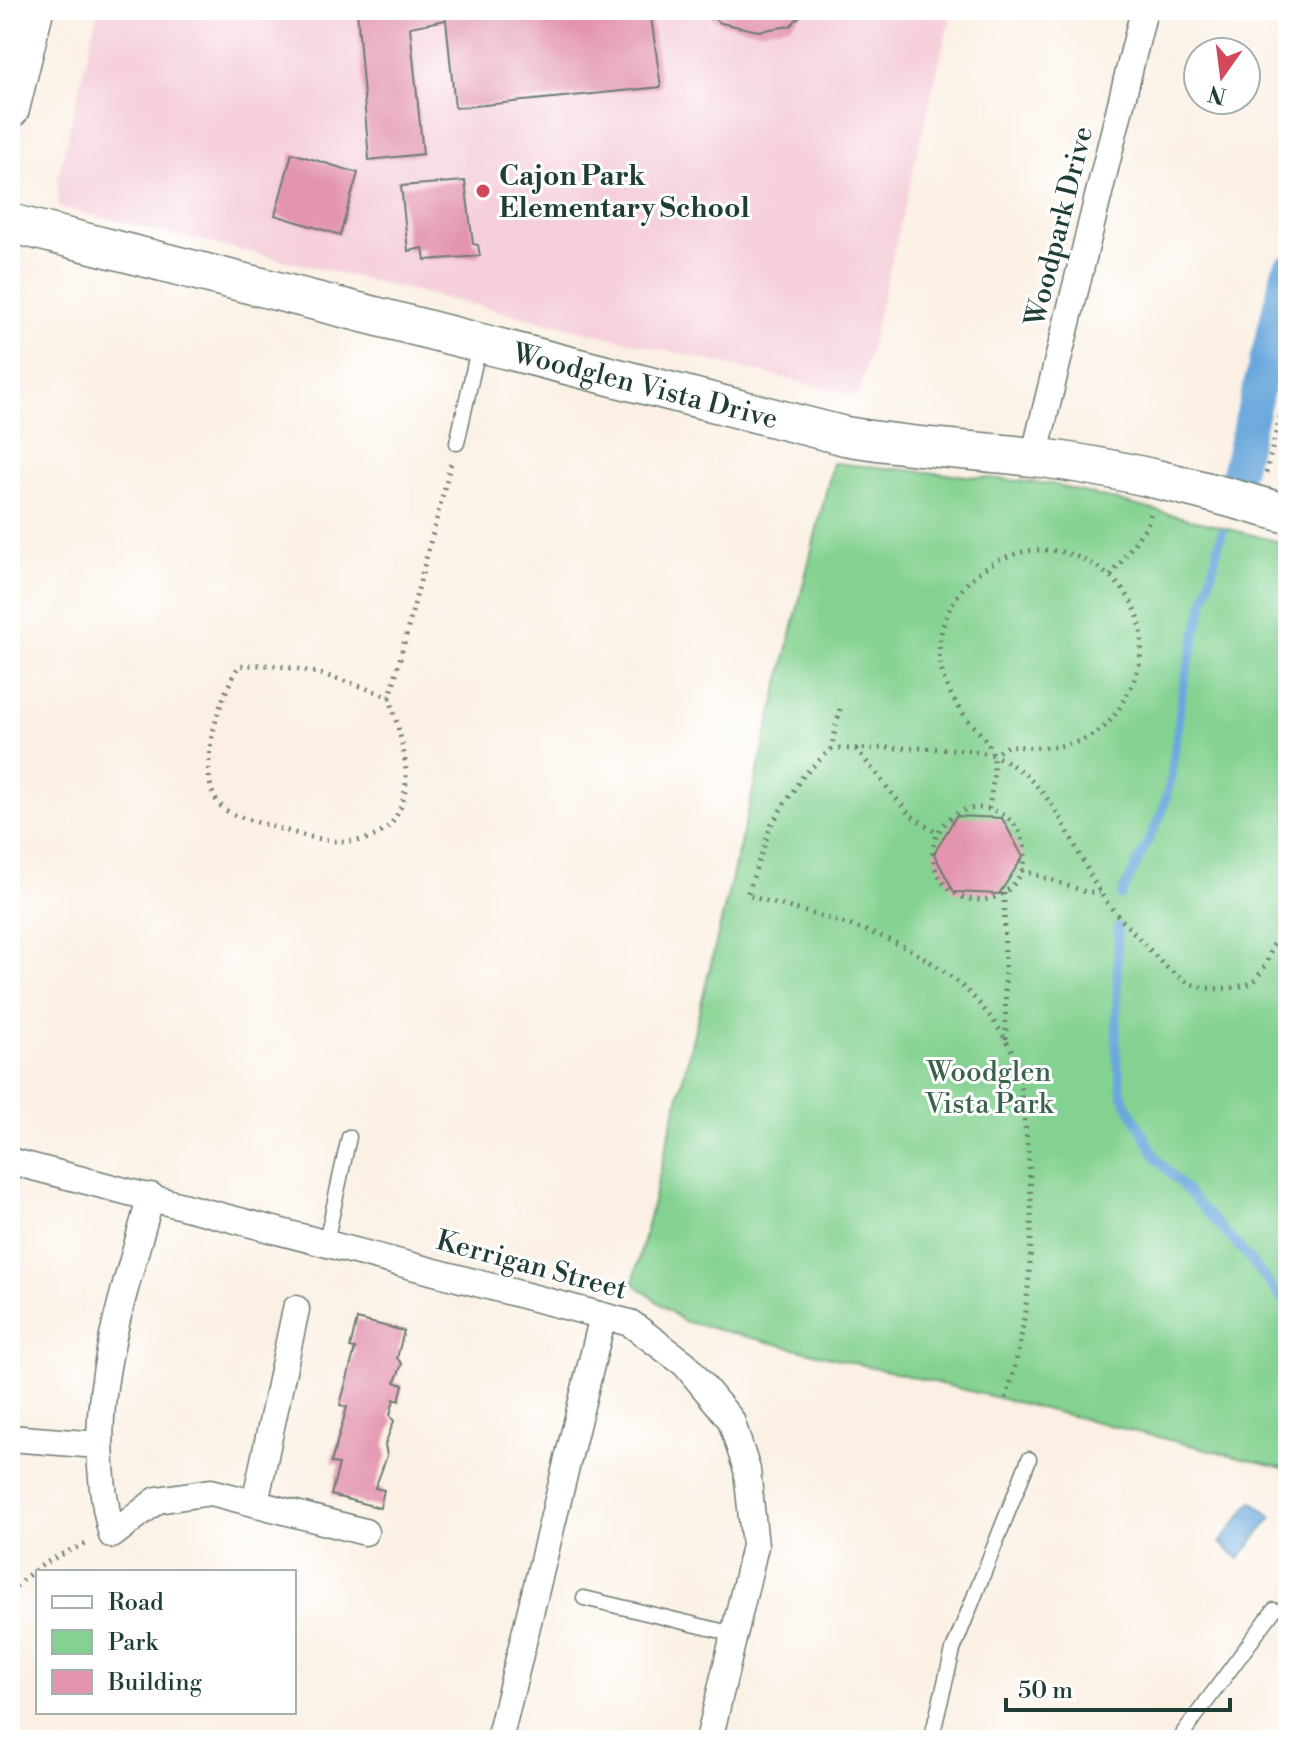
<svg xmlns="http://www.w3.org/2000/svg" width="1298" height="1750" font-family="'Libre Bodoni',serif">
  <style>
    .built { fill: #f5cfda }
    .green { fill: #84d291; stroke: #528862; stroke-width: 2 }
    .water { fill: #6aa8dc; stroke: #447288; stroke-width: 2 }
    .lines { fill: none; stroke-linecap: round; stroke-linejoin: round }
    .stream { stroke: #6aa8dc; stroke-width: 9 }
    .canal { stroke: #6aa8dc; stroke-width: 32 }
    .building { fill: #e394ae }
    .lane-casing { stroke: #6c7c71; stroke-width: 17 }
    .street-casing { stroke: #6c7c71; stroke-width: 29 }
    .secondary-casing { stroke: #6c7c71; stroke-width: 41 }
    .path { stroke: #6c7c71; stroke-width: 5; stroke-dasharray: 2 6; stroke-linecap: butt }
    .lane { stroke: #fff; stroke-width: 14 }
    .street { stroke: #fff; stroke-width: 26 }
    .secondary { stroke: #fff; stroke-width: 38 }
    .poi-dot { fill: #d1495b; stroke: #fff; stroke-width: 3 }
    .labels { text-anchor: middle; stroke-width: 6; stroke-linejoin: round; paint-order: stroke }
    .poi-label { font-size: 28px; font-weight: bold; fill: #1f3d34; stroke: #fff; text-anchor: start }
    .street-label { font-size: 28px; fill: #1f3d34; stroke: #fff }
    .park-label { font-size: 28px; fill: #38624b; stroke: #fff }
  </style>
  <rect width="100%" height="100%" fill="#fff"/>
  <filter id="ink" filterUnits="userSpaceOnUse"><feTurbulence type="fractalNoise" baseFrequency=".0125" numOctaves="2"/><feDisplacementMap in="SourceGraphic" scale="16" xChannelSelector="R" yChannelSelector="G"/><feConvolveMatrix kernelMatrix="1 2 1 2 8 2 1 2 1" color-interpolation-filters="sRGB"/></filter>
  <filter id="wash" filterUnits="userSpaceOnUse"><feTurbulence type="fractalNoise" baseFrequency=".006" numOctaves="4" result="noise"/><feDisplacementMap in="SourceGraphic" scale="32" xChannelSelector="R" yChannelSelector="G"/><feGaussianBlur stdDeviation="1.8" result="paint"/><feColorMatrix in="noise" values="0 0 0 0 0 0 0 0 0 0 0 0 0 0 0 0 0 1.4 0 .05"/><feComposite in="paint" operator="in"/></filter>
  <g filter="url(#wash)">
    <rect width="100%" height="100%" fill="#fbf0e3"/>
    <path class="built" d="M98,10h854l-93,386 -801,-189v-31z"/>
    <path class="green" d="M833,463l218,21 237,60v925l-605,-148 -50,-38z"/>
    <path class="water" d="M1252,1501l20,16 -33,42 -19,-16z"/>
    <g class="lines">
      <path class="stream" d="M1121,896l41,-83 9,-35 12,-92 39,-154
        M1118,927l-2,123 6,45 35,64 89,96 42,51"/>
      <path class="canal" d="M1238,470l50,-200"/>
    </g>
    <g id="blocks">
      <path class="building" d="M357,10h293l11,77 -206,21 -9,-88 -36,7 13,127 -54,6z
        M701,10h105l-16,16 -32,5 -37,-8z
        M292,153l66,20 -18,62 -65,-20z
        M465,181l8,63 5,1 2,11 -55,4 -2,-12 -15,3 -7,-65z
        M956,816l46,2 21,39 -24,37 -45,-2 -20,-38z
        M357,1319l47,12 -7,27 5,6 -7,18 8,3 -4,16 -5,-2 -4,17 4,5 -9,23 2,12 -12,32 9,2 -4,18 -49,-13 8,-31 -8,-1 16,-56 -7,-2 15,-56 -5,-1z"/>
    </g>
  </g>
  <g filter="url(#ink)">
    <use href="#blocks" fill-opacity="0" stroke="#6c7c71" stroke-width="2"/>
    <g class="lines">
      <defs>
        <path id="lane" d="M457,443l22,-98
          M326,1242l23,-105
          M584,1598l150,36
          M931,1740l22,-90 76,-191
          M1181,1740l3,-8 90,-122"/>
        <path id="street" d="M1034,457l110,-447
          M10,1161l620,162 55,41 46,56 16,50 8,76 -46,194
          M151,1196c-32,117 -71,218 -39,339l45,-35 54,-8 154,40
          M10,1438l88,7
          M255,1503l41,-194
          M499,1740l104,-424"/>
        <g id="secondary">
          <path d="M10,109l24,-99"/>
          <path id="s1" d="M10,223l835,213c63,11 125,14 188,21 86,10 171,33 255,57"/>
        </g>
      </defs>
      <use href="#lane" class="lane-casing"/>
      <use href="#street" class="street-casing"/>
      <use href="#secondary" class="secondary-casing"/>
      <path class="path" d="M1266,473l22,-88
        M1111,576l36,-51 5,-16
        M390,697c9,38 27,81 7,118 -24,45 -93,21 -129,10 -16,-5 -38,-8 -49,-21 -25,-31 1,-109 20,-138 49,-6 105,14 151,31l61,-234
        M840,709l-9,40 -28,27 -31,47 -25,72c62,20 133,32 188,70 33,22 62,54 79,91 6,13 6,33 8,47 15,98 13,201 -16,296
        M831,749c36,0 135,-5 164,7 59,26 74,85 105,136 9,16 23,28 35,42 40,43 55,66 118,49l13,-18 8,-24
        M856,749l52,64 30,21
        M933 854a46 46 0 1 1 92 0a46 46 0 1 1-92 0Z
        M989,809c2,-17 7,-38 4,-54 -4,-15 -16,-24 -25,-35 -24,-31 -37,-62 -23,-100 12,-32 35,-55 67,-65 27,-9 52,-6 76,7 54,29 68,79 39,133 -6,11 -15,26 -25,34 -27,20 -62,21 -93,16l-16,10
        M1022,870l64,22h14
        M1004,893l2,146
        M10,1592c23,-24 48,-38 79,-49"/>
      <use href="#lane" class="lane"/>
      <use href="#street" class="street"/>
      <use href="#secondary" class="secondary"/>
    </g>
  </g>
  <circle class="poi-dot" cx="483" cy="191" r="8"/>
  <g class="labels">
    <g class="poi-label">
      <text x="499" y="185">Cajon Park<tspan x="499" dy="32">Elementary School</tspan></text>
    </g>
    <g class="street-label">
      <text transform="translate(1058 226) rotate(-76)" y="10">Woodpark Drive</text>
      <text dy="10" stroke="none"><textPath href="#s1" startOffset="656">Woodglen Vista Drive</textPath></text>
      <text transform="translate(532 1264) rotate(15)" y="10">Kerrigan Street</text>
    </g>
    <g class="park-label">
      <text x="989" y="1081">Woodglen<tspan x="989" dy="32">Vista Park</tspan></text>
    </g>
  </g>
  <rect width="1298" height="1750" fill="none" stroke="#fff" stroke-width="40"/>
  <rect x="36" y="1570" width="260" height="144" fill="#ffffff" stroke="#a5b1ae" stroke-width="2"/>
  <rect x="52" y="1596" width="40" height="12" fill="#ffffff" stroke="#a5b1ae" stroke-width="2"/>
  <text x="108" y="1610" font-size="24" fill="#1f3d34">Road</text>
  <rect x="52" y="1630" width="40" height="24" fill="#84d291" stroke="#a5b1ae" stroke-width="2"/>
  <text x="108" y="1650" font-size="24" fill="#1f3d34">Park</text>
  <rect x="52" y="1670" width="40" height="24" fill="#e394ae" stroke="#a5b1ae" stroke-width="2"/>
  <text x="108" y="1690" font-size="24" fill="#1f3d34">Building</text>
  <g transform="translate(1222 76) rotate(194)"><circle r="38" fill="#ffffff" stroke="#a5b1ae" stroke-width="2"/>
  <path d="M0-6L14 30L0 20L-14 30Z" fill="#d1495b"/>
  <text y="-12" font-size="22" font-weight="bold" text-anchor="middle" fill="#1f3d34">N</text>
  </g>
  <path d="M1006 1698v12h224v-12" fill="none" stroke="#1f3d34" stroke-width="4"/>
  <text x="1018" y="1698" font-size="24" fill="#1f3d34" stroke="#ffffff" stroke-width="6" paint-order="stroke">50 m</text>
</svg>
